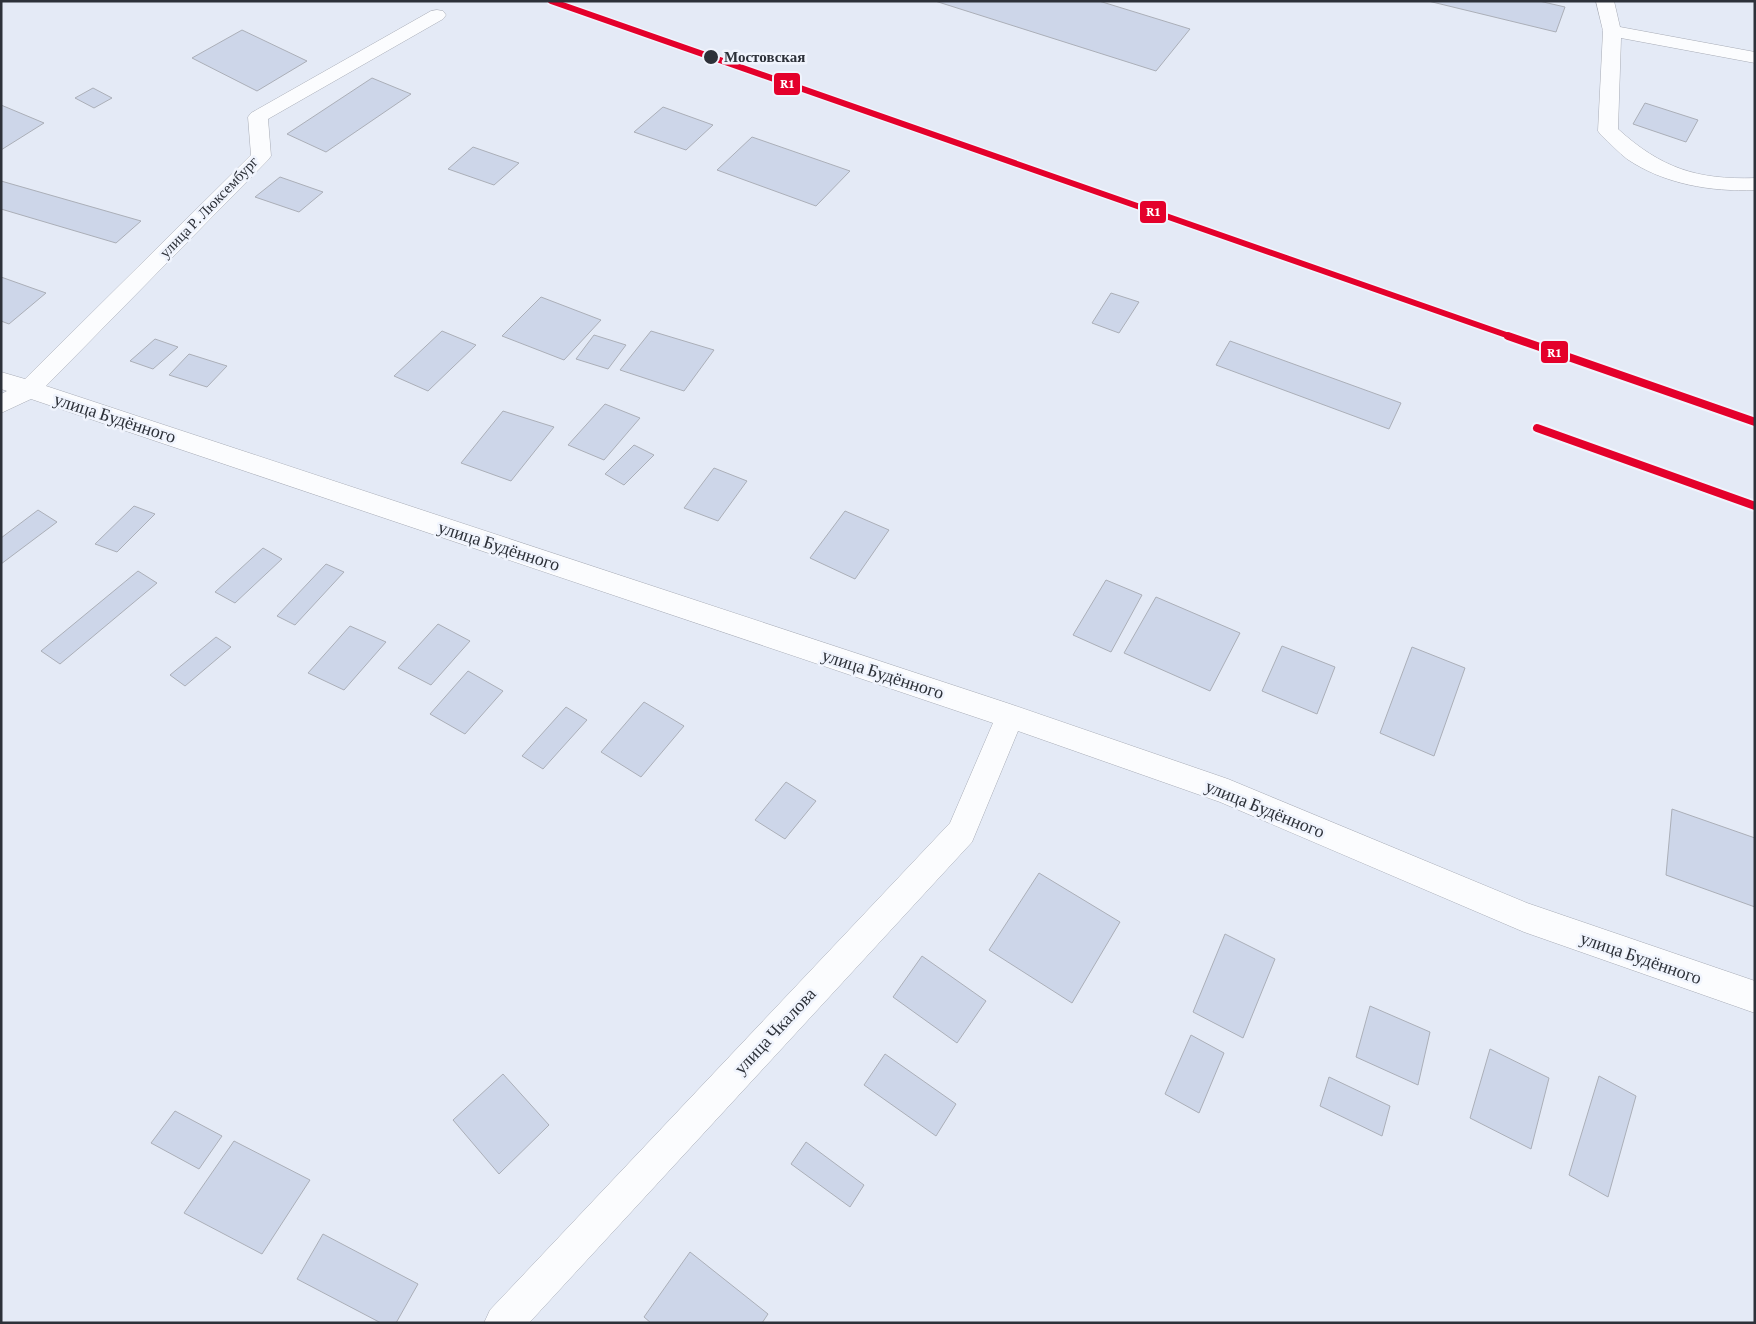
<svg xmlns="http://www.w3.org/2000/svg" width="1756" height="1324" font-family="'Crimson Pro',serif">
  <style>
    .building { fill: #cdd6e9; stroke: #abafb8 }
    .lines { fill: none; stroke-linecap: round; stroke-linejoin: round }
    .minor-casing { stroke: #a8acb6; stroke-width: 1 }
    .minor { fill: #fbfcfe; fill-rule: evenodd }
    .rail-1-far1-casing { stroke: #f0f4fd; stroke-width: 9 }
    .rail-1-casing { stroke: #f0f4fd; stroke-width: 12 }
    .rail-1-far1 { stroke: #e4002b; stroke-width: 6 }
    .rail-1 { stroke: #e4002b; stroke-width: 8 }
    .stop-dot { fill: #2d3139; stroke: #f0f4fd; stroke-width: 2 }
    .labels { text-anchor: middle; stroke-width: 5; stroke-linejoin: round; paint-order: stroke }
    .far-stop-label { font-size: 15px; font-weight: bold; fill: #2d3139; stroke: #f0f4fd; text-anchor: start }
    .far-street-label { font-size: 15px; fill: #2d3139; stroke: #f0f4fd }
    .street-label { font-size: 18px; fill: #2d3139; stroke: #f0f4fd }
    .line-badge { stroke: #f0f4fd; stroke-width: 2 }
    .badge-label { font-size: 14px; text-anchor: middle; font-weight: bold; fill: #fff }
  </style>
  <rect width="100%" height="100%" fill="#e4eaf6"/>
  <path class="building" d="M935,1h164l91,28 -34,42z
    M1428,1h111l26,6 -9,25z
    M242,30l65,31 -50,30 -65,-33z
    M372,78l39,16 -85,58 -39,-18z
    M93,88l19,10 -18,10 -19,-10z
    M1645,103l53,17 -12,22 -53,-18z
    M1,105l43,18 -43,27z
    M663,107l50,18 -27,25 -52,-18z
    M752,137l98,34 -34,35 -99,-36z
    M473,147l46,16 -25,22 -46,-16z
    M280,177l43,15 -24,20 -44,-15z
    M1,181l140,40 -25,22 -115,-34z
    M1,277l45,16 -37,31 -8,-3z
    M1111,293l28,9 -20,31 -27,-10z
    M541,297l60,23 -37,40 -62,-24z
    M442,331l34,14 -48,46 -34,-15z
    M651,331l63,19 -30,41 -64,-21z
    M594,335l32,10 -18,24 -32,-10z
    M155,339l23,8 -25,22 -23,-8z
    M1230,341l171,62 -12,26 -173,-64z
    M189,354l38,12 -20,21 -38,-12z
    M605,404l35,14 -36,42 -36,-15z
    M503,411l51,16 -43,54 -50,-18z
    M634,445l20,10 -30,30 -19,-11z
    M714,468l33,13 -29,40 -34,-13z
    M134,506l21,8 -38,38 -22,-8z
    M38,510l19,12 -56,42v-26z
    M845,511l44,19 -34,49 -45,-21z
    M263,548l19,11 -47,44 -20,-11z
    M326,564l18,8 -49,53 -18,-9z
    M138,571l19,12 -97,81 -19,-13z
    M1106,580l36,15 -31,57 -38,-17z
    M1156,597l84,36 -30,58 -86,-38z
    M438,624l32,17 -39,44 -33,-17z
    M350,626l36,16 -42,48 -36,-17z
    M216,637l15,10 -46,39 -15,-11z
    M1282,646l53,21 -18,47 -55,-23z
    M1412,647l53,21 -31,88 -54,-23z
    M468,671l35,20 -38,43 -35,-20z
    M644,702l40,24 -43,51 -40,-25z
    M566,707l21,13 -44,49 -21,-13z
    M786,782l30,19 -31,38 -30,-19z
    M1672,809l83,29v69l-89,-32z
    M1039,873l81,49 -48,81 -83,-53z
    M1225,934l50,25 -32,79 -50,-26z
    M922,956l64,45 -29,42 -64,-46z
    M1370,1006l60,26 -12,53 -62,-28z
    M1191,1035l33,18 -25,60 -34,-19z
    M1490,1049l59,29 -18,71 -61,-31z
    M885,1054l71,50 -20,32 -72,-51z
    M503,1074l46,51 -50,49 -46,-54z
    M1599,1076l37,20 -28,101 -39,-22z
    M1329,1077l61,29 -8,30 -62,-30z
    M175,1111l47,25 -23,33 -48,-26z
    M234,1141l76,39 -48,74 -78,-41z
    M806,1142l58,43 -14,22 -59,-43z
    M323,1234l95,50 -22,39h-15l-84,-44z
    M690,1252l78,62 -6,9h-111l-7,-6z"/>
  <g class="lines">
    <defs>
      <path id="minor" d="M1596,1h18l6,26 135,25v11l-134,-25 -3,91c43,39 79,51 137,49v12c-44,2 -91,-6 -128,-31 -9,-7 -17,-16 -26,-24l-3,-4 5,-100z
        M437,10l6,1 3,4 -3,4 -175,100 3,37 -3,4 -222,226 964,318 218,75 299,124 228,78v32l-231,-81 -304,-130 -202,-71 -46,111 -443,481h-45l6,-13 460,-487 43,-100 -962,-324 -30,14v-19l6,-3 -6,-2v-17l24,7 226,-224 -3,-38 3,-4 180,-102z"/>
    </defs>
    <use href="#minor" class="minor-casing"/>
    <use href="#minor" class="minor"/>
    <defs>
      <path id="rail-1-far1" d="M551,1l961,336"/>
      <path id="rail-1" d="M1508,336l247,86
        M1537,428l218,78"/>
    </defs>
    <use href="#rail-1-far1" class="rail-1-far1-casing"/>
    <use href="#rail-1" class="rail-1-casing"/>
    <use href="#rail-1-far1" class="rail-1-far1"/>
    <use href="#rail-1" class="rail-1"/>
  </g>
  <circle class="stop-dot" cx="711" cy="57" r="8"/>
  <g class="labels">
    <g class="far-stop-label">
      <text x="724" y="62">Мостовская</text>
    </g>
    <g class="far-street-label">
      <text transform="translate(209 207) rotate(-46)" y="5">улица Р. Люксембург</text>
    </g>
    <g class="street-label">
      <text transform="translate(115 418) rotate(18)" y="6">улица Будённого</text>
      <text transform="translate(499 546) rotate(18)" y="6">улица Будённого</text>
      <text transform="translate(883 674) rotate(18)" y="6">улица Будённого</text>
      <text transform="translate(1265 809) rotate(22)" y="6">улица Будённого</text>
      <text transform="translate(1641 958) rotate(19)" y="6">улица Будённого</text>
      <text transform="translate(775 1031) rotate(-47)" y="6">улица Чкалова</text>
    </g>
  </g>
  <g class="line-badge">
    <rect x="773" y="72" width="28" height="24" rx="5" fill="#e4002b"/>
    <rect x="1139" y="200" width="28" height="24" rx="5" fill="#e4002b"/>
    <rect x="1540" y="340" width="29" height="24" rx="5" fill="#e4002b"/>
  </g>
  <g class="badge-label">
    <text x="787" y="88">R1</text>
    <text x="1153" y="216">R1</text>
    <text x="1554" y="357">R1</text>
  </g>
  <rect width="1756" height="1324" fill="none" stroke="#2d3139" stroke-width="5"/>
</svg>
